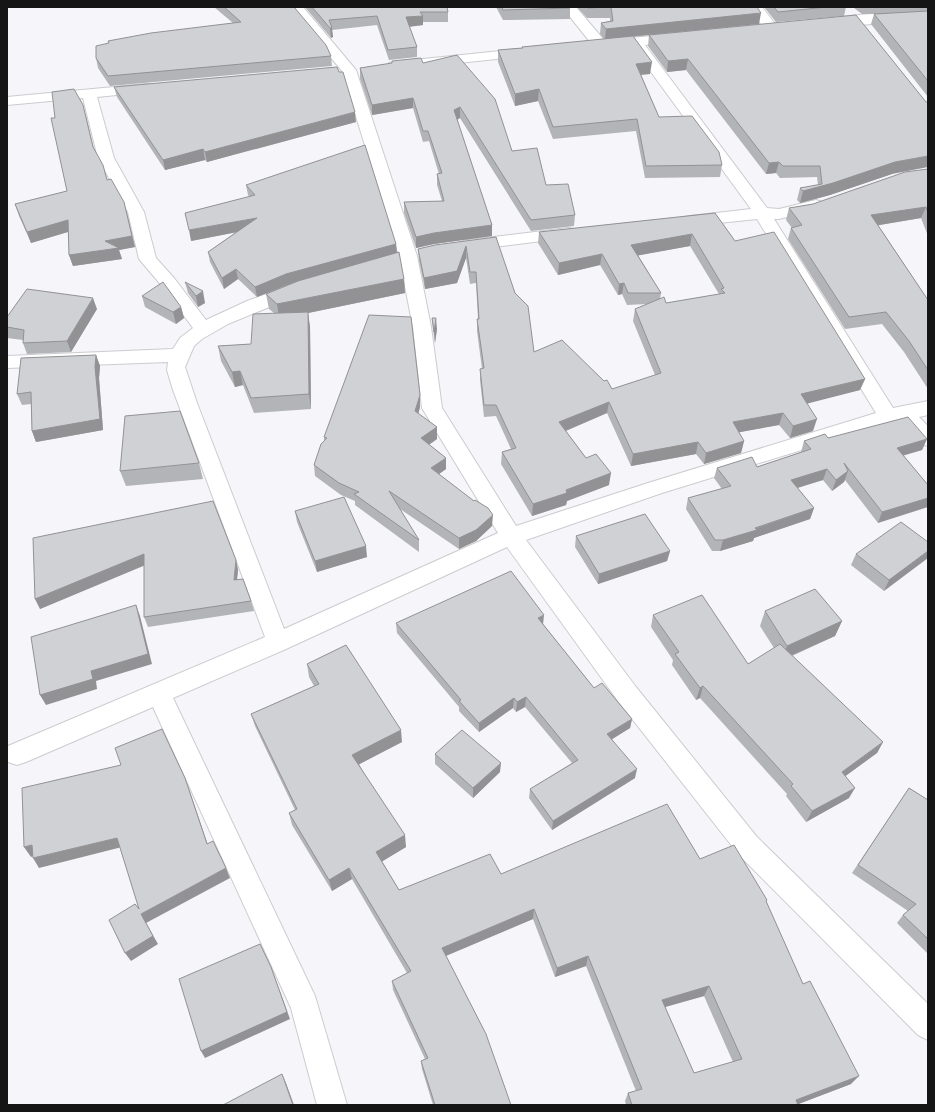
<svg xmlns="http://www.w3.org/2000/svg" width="935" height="1112" font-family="Montserrat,sans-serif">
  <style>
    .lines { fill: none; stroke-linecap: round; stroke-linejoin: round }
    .minor-casing { stroke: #cccbcf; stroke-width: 2 }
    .minor { fill: #fff; fill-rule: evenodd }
    .wall { fill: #b3b4b7; fill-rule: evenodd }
    .shaded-wall { fill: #929295 }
    .building { fill: #d0d1d5; stroke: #929295; fill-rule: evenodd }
  </style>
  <rect width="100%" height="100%" fill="#f6f5f9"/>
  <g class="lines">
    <defs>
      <path id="minor" d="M289,7h14l53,63 61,186 14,71 11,81 74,118 132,-43 228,-70 -119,-194 -67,7 -6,-1 -2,-4 2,-4 6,-1 61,-7 -119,-163 -32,3 -5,-1 -33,-41h14l28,33 74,-6 5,1 2,3 -2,3 -38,4 122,163 12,1 37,-9 6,2 2,3 -2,3 -43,11h-5l119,189 35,-7v14l-9,2 9,9v20l-7,-2 -22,-23 -10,2 -227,70 -136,47 110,147 121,150 171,167v36l-10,-5 -179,-180 -121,-154 -111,-154 -221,102 -113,49 142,298 32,109h-30l-26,-97 -138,-301 -127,55 -9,3 -9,-3v-16l257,-109 -92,-247 -6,-20 1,-8 -161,6v-12l166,-7 7,-11 13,-10 -31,-42 -23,-27 -11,-47 -30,-54 -15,-60 -76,7v-8l139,-13 5,1 2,3 -2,3 -5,1 -49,5 17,61 30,54 12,46 18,20 32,42 41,-19 42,-15 6,-2 6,2 3,4 -3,4 -73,30 -26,15 -8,7 -9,21 12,36 87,226 214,-96 -76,-125 -9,-81 -14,-71 -57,-185z
        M748,7h14l17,22 -2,3h-10z
        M928,12v8l-97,7 -5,-1 -2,-3 2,-3c33,-8 69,-6 102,-8z
        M528,48l5,1 2,3 -2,3 -139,15 -5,-1 -2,-3 2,-3 5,-1z
        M568,228l6,1 2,4 -2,4 -105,13 -6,-1 -3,-4 3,-4 6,-1z"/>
    </defs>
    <use href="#minor" class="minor-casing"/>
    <use href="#minor" class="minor"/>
  </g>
  <path class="wall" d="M214,7h80l37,49 1,10 -222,20 -12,-18 -2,-10 13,-15 -1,-2 125,-18z
    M305,7h142l1,5v10h-25v3l-14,2 8,20v10l-28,3 -12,-35 -45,5 1,7 -2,1z
    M496,7h73l1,1v11l-67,1z
    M577,7h180l2,17 -126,13 17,37 -9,1 18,42 63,48 -2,12 -75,1 -9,-47 -83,8 -15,-38 -23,5 -17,-44v-12l24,-2v-1l82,-8 -4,-5 1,-11 9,-2v-3h-23z
    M764,7h164v90l-57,-73 3,-10h-12l-8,-6 -7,-1h-1l-2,9 -68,6z
    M649,35l277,67 -34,72 -62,21 -30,8 -3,-3 3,-12 18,-3 -1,-8 -37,1 -4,-5 -10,1 -80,-104 -19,2 -19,-26z
    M392,61l31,2 89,88 63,64 -1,11 -43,5 -71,-113 -3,2 35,105v11l-58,8 -18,4 -12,-35v-11l38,-1 -5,-16v-11h2l-10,-33 -6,1 -10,-34 -41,7 -12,-36v-11l32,-5z
    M114,87l242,35 -149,40 -2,-2 -40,10 -48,-73z
    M86,116l8,33 13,31 20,33 8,34 -16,3 3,9 -49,7 -4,-11 -1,-23 -37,11 -12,-27 -4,-12 52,-13z
    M928,169v67l-7,-18 -43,7 50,75v89l-24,-37 -22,-28 -37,5 -57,-90 3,-11h1l-6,-8 3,-12 24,-4z
    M246,185l150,59 1,9 7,26 1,14 -97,20 2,14 1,82 -57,4 -11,-28 -8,2 -14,-26 -3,-15 33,-2 23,-31 -5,-4 -3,-15 28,-11 -7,2 -30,12 -19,-18 -14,10 -14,-27 -2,-10 28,-20 -45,9 58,-45 -1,-1z
    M715,213l20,28 130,138 -5,11 -53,13 6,28 -23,7 -11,-13 -40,7 5,9 -3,12 -37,11 -8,-10 -65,12 -24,-53 -41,18 20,27 23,27 -42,16 -1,4 -34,11 -31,-52 1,-12 9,-3 -15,-33 -12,1 -4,-37v-11h2l-5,-38v-12h1l-2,-36 -6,1 -4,-26 -9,25 -32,6 -6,-28 -1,-12 78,-12 38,115 78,37 43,-14 -22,-54 2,-12 12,-5 -20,1 -5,-11 -4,1 -18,-30 -42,10 -20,-32 1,-11zM690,246l29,48 -53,9 -6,-4 1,-6 -23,-38z
    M185,282l20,21 -7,4 -10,-14z
    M142,296l39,11 3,11 -8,6 -31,-17z
    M97,309l-26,43 -44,2 -4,-11v-3l-16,-2v-21z
    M432,318l5,11 -2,14 -2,-14z
    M96,355l4,11 -1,12 4,52 -67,12 -4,-11 -1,-27 -9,1 -5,-11z
    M420,395v12l-2,7 19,13v12l-8,6 17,13v11l-7,5 53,52 -16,15 -17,8 -59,-40 19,31v12l-64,-47v-4l-14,-6 -26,-19 -1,-11 10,-24v-4z
    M828,438l99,1 -5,11 -19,5 25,30 -50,38 -33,-43 -1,2 -12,9 -9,-11 -26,7 17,21 -4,11 -56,19 -1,3 -33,10h-8l-26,-42 2,-11 34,-9 -8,-11 3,-10 40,-1 44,-15 3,-11z
    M199,463l4,16 -77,7 -6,-15z
    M295,511l72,46 -50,15 -20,-50z
    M576,536l94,15 -3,10 -69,23 -23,-37z
    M33,538l203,22 2,10 -1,9 14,22 3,10 -106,16 -4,-10v-52l-104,44z
    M928,542l-44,49 -33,-26 5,-11z
    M765,611l77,10 -7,15 -43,20 91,86 -6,11 -32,23 4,22 -43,24 -20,-26 1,-2 -87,-96 -4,2 -24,-35 1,-5 -22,-33 2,-12 95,49 26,-16 -14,-22z
    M396,623l147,1 51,64 38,31 -2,9 -18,11 23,39 -83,52 -23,-32 1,-9 42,-26 -47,-56 -9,5 -3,-4 -34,24 -20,-21v-4l-62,-74z
    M307,664l95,78 -43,22 47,83 -24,14 17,29 102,-16 199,-15 67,41 -1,2 37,82 48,100 -53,20v1h-172l-1,-4 3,-8 8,-2 -50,-125 -31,11 -22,-58 -87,37 65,149h-78l-11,-36 -1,-8 4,-2 -32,-69 -1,-9 15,-8 -55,-94 -20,12 -40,-66 -3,-12 6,-3 -40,-84 -4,-12 63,-28 -5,-9zM704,996l29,66 -39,11 -29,-66z
    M435,754l65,18 -27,26 -38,-34z
    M909,788l19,12v154l-31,-31 6,-8 5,-4 -56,-38z"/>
  <path class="shaded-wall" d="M761,13l-2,11 -154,15 1,-10z
    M423,16v9l-17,2v-10z
    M330,28h2l1,9 -2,1z
    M688,59l-2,11 -19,2 1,-11z
    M652,62l-2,12 -15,1 1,-11z
    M539,89l-1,12 -23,5v-12z
    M413,98v10l-41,7v-10z
    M460,107v11l-6,3v-11z
    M355,112l1,10 -149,40 -2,-10z
    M203,149l2,11 -40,10 -2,-10z
    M928,156v11l-36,7 -62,21 -30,8 3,-12 92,-29z
    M779,162l-3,11 -10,1 3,-11z
    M124,202l11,45 -16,3 3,9 -49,7 -4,-11 36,-14z
    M926,207l-5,11 -53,9 3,-12z
    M257,218l2,10 -68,13 -2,-11z
    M68,220l3,11 -40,12 -4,-11z
    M492,225v11l-58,8 -18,4v-11l18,-4z
    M692,234l-2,12 -60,11 1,-12z
    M396,244l1,10 -110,31 -30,12 -2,-10 31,-13z
    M466,246v12l-9,25 -32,6 -1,-11z
    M602,254l-2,11 -42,10 1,-12z
    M236,269l2,10 -14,10 -2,-11z
    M404,279l1,14 -97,20 2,14 1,82 -2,-15 -30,-76 -2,-14z
    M624,283l-2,11 -4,1 1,-11z
    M203,291l2,12 -7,4 -2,-11z
    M93,298l4,11 -26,43 -4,-11z
    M181,307l3,11 -8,6 -3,-12z
    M436,318l1,11 -2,14 -1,-11z
    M96,355l4,11 -1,12 4,52 -67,12 -4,-11 63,-64z
    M240,371l3,14 -8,2 -3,-15z
    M865,379l-5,11 -62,16 3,-12z
    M420,395v12l-4,16 -1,-12z
    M609,402l-2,11 -49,21 1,-12z
    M783,413l-4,12 -49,9 3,-12z
    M817,419l-4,12 -23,7 3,-12z
    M437,427v12l-16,11v-12z
    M927,439l-5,11 -30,9 5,-11z
    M744,441l-3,12 -37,11 2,-11z
    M698,442l-2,12 -65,12 2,-12z
    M446,458v11l-14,10 -1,-11z
    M827,469l-4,11 -35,11 3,-11z
    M848,471l-4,11 -12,9 4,-11z
    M611,473l-2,12 -42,16 -1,4 -34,11 1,-12 33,-14z
    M928,498v9l-50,16 4,-11z
    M814,508l-4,11 -56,19 -1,3 -33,10 3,-11z
    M493,515l-1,11 -16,15 -17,8v-11z
    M366,546l1,11 -50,15 -2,-11z
    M670,551l-3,10 -69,23 1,-10z
    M928,551v7l-44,33 5,-11z
    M144,554l4,10 -108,45 -5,-10z
    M236,560l2,10 -2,20 -2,-10z
    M136,605l4,11 12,48 -56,17 1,8 -51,16 -6,-10 51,-24z
    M544,615l-1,10 -5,-7z
    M842,621l-7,15 -54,24 6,-14z
    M703,686l-3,12 -4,2 4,-12z
    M526,697l-1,10 -9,5 1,-10z
    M514,698l-1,10 -34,24v-9z
    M632,719l-2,9 -24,15 1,-9z
    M401,730l1,12 -48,25 -2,-12z
    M883,742l-6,11 -41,30 6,-11z
    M501,763l-1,9 -27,26v-10z
    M637,769l-2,9 -83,52 1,-9z
    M185,778l4,11 22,65 -4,-10z
    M855,788l-6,10 -43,24 6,-11z
    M405,835l1,12 -28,17 -2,-12z
    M117,838l5,9 -83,21 -6,-10z
    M32,845l7,9 -8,3 -7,-10z
    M226,868l4,10 -84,45 12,21 -27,17 -6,-8 10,-49 6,10z
    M349,868l3,11 -20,12 -3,-11z
    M534,909l-1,10 -90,38 -1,-9z
    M588,956l-2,10 -31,11 2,-9z
    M271,967l19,52 -85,39 -4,-7z
    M709,986l-5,10 -46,13 4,-9z
    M282,1074l4,9 8,22h-1z
    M859,1076l-8,8 -55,21v-5z"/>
  <path class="building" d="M224,7h70l32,38 5,11 -223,20 -12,-18v-12l13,-3 -1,-2 43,-8 90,-11z
    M312,7h135l1,5h-28l3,4 -17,1 11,30 -29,3 -11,-34 -48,4 3,8h-2z
    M502,7h67l1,1 -67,2z
    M588,7h169l4,6 -155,16 -5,-6 12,-2 -2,-14 -23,1z
    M774,7h53l-49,5z
    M928,11v70l-54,-67z
    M856,15l70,87h2v54l-33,6 -62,21 -30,8 -3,-3 22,-4 -2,-18h-37l-4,-4 -10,1 -81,-104 -20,2 -19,-26z
    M633,36l19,26 -16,2 23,53 33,-1 27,36 3,13 -76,1 -9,-47 -84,8 -14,-38 -24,5 -17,-44 25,-2 -1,-1z
    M457,55l38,44 17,52 25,-3 9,37 22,-1 7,31 -44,5 -71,-113 -6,3 38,115 -58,8 -18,4 -12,-35 40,-1 -7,-27 5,-1 -14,-42h-5l-10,-33 -41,7 -12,-37 32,-5v-2l29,-3 2,5z
    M337,67l2,5h4l12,40 -150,40 -2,-3 -40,11 -49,-73z
    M74,89l9,16 10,42 10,18 4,15 4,-1 13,23 8,34 -27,5 14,7 -50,7 -1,-35 -41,12 -12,-28 52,-13 -16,-73h4l-3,-26z
    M365,145l31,99 -110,30 -31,13 -19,-18 -14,9 -14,-26 49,-34 -68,12 -4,-17 70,-18 -9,-10z
    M928,169v44l-2,-6 -55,8 57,85v70l-19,-29 -23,-29 -37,5 -58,-89 11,-3 -13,-17 24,-4 92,-32z
    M715,213l20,28 39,-9 91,147 -64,15 16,25 -24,7 -10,-13 -50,9 11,19 -38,12 -8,-11 -65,12 -24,-52 -50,20 27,36 10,-4 15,19 -45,17 1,3 -34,11 -31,-52 14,-4 -20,-43h-12l-4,-36 4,-1 -7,-49h2l-3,-47h-6l-4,-26 -9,25 -33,7 -6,-29 17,-4 61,-8 19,56 13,13 6,46 28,-12 42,41 3,-1 5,9 49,-16 -26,-64 29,-12 2,6 59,-10 -4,-4 3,-1 -32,-54 -61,11 30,48h-33l-4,-10 -5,1 -17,-30 -43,9 -20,-31z
    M399,252l5,27 -127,25 -11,-10 32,-13z
    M163,282l18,25 -8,5 -31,-16z
    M185,282l18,9 -7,5z
    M27,289l66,9 -26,43 -44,2 1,-13 -17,-3v-10z
    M308,312l1,82 -58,4 -11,-27 -8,1 -14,-26 33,-2 2,-30z
    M369,315l42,2 9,78 -5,16 22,16 -16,11 25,20 -15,10 43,33 1,-1 13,8 5,7 -17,15 -17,8 -70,-47 30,49 -65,-46 5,-2 -20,-9 -25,-18 7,-21 6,-6 -3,-1z
    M432,318h4l-2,14z
    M96,355l-1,12 5,52 -68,12 -1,-39 -14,2 4,-36z
    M180,411l19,52 -79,8 5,-55z
    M908,417l19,22 -30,9 31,37v13l-46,14 -38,-49 4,8 -12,9 -9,-11 -36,11 23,28 -59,20 2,2 -34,10h-8l-27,-42 43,-12 -14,-18 35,-11 5,10 54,-18 -7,-8 21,-7 3,4z
    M344,497l22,49 -51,15 -20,-50z
    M213,501l23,59 -2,20 9,-1 8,22 -107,16v-63l-109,45 -2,-61z
    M645,514l25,37 -71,23 -23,-38z
    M901,522l27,20v9l-39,29 -33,-26z
    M511,571l33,44 -6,3 56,70 8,-5 30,36 -25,15 30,35 -84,52 -23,-32 48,-29 -52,-63 -9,5 -3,-4 -35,25 -20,-22 2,-1 -65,-77z
    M815,589l27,32 -55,25 -22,-35z
    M702,595l46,69 32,-20 103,98 -41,30 13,16 -43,23 -21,-25 2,-2 -90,-98 -3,2 -25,-34 4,-2 -26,-37z
    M136,605l12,49 -57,17 2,8 -53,16 -9,-58z
    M346,645l55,85 -49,25 53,80 -29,17 23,38 91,-36 11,20 166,-70 33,55 34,-14 33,55 -1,1 37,83 7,-3 49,95 -63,24 2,5h-166l-4,-12 14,-4 -54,-133 -31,12 -23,-59 -92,39 44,86 25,71h-76l-14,-44 7,-3 -36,-77 19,-10 -62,-103 -20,12 -40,-67 8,-4 -46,-95 68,-30 -12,-20zM709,986l33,73 -48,14 -32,-73z
    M162,729l23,49 22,66 6,-3 13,27 -85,46 12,22 -28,17 -16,-33 26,-16 4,5 -22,-71 -84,20 -1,-13 -8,2 -2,-59 99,-23 -6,-17z
    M462,730l39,33 -28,25 -38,-34z
    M909,788l19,12v139l-25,-24 13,-11 -58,-39z
    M260,944l11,23 16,45 -86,39 -22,-72z
    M282,1074l11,31h-70z"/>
  <rect width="935" height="1112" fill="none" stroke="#151516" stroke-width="16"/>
</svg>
